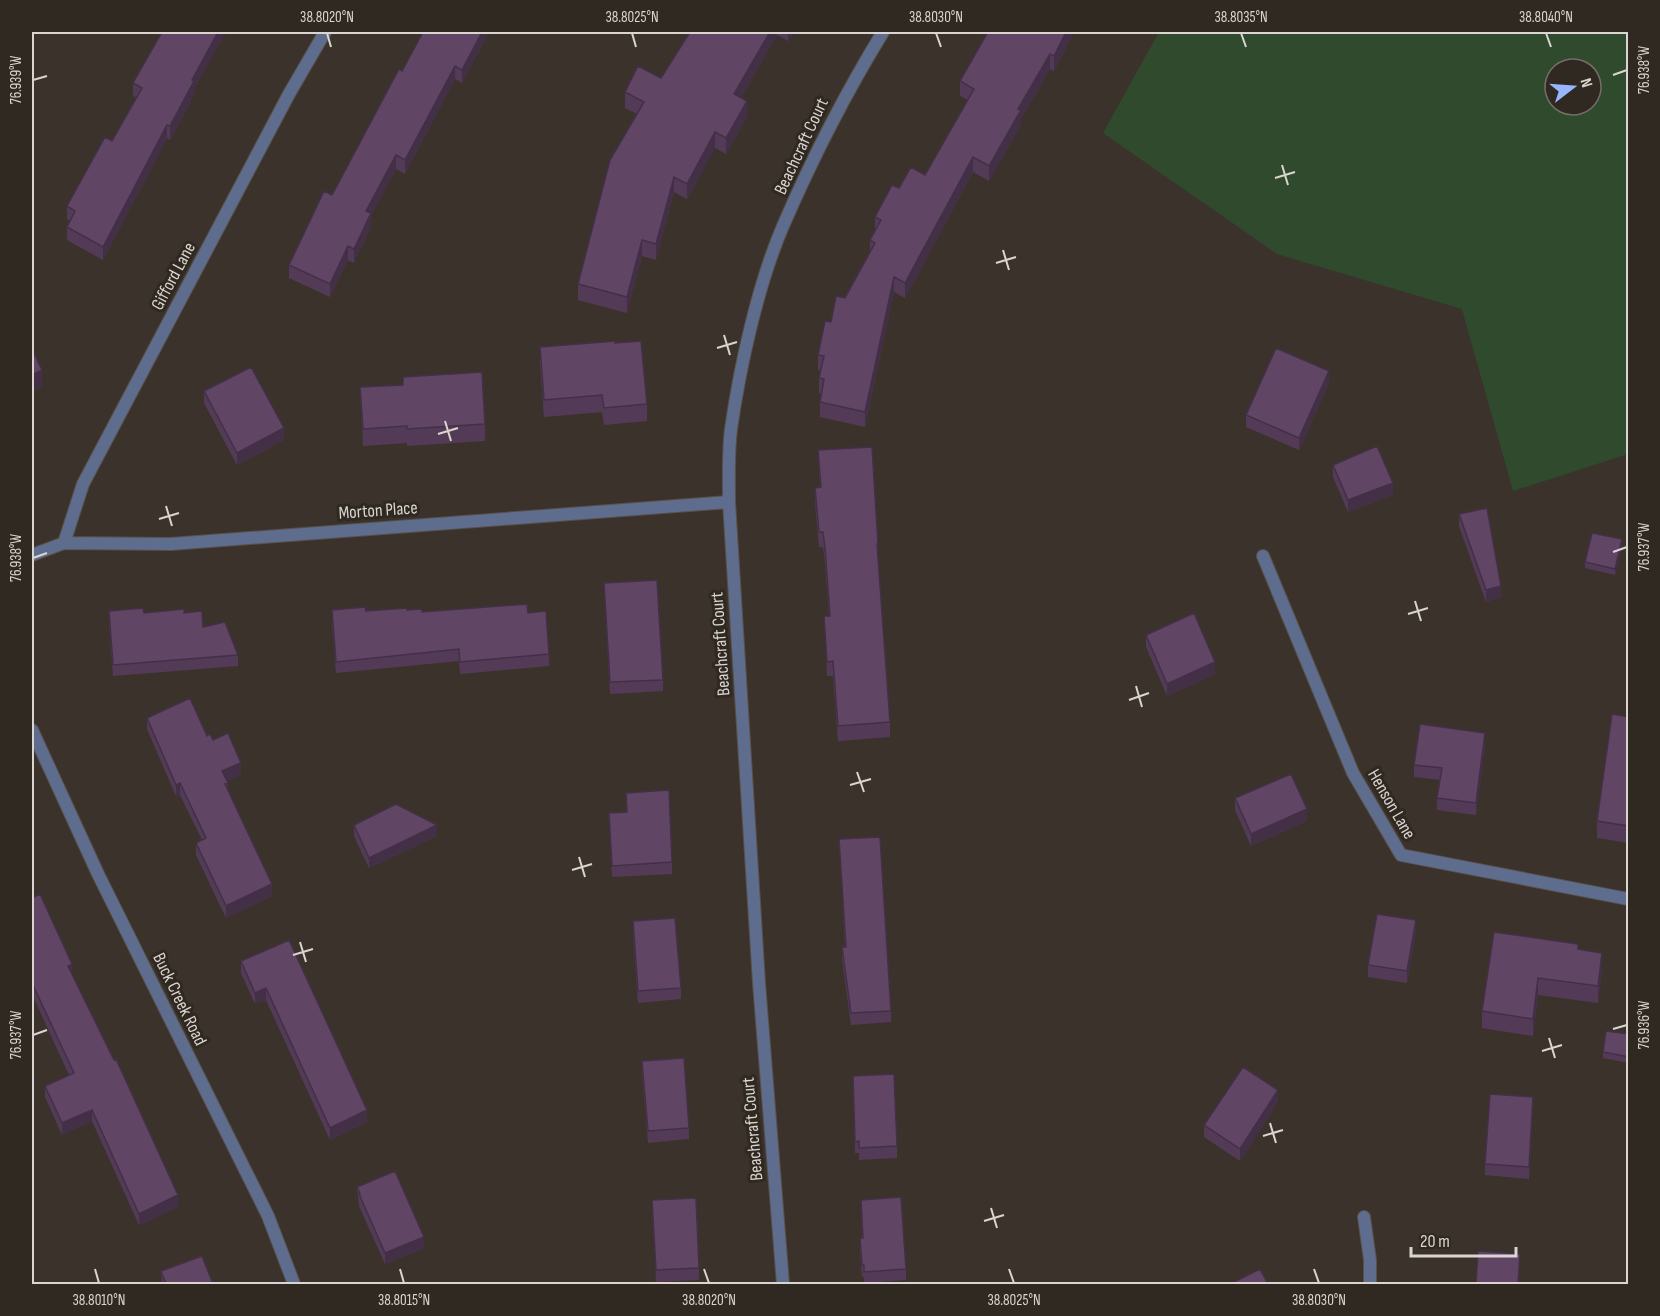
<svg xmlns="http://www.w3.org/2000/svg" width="1660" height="1316" font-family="'Sofia Sans Condensed',sans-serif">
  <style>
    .green { fill: #304a2e; fill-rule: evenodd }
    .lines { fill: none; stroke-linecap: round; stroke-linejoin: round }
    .minor-casing { stroke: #585049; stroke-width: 14 }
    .minor { stroke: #5e6d8e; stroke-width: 12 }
    .wall { fill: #533b57 }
    .shaded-wall { fill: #433047 }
    .building { fill: #604565; stroke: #433047; stroke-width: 1.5 }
    .ticks { fill: none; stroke: #dad5d0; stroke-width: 2 }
    .labels { text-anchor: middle; stroke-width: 6; stroke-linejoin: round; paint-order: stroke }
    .street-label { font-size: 18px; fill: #dad5d0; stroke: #302921 }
    .neatline { fill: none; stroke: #dad5d0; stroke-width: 2 }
    .ticks-label { font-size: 15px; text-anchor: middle; fill: #dad5d0 }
  </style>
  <rect width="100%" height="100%" fill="#3b332b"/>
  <path class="green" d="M1159,32h469v422l-115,37 -51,-182 -185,-55 -174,-121zM1555,69h36v36h-36z"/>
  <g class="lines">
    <defs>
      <path id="minor" d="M64,543l19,-59 206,-390 36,-62
        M32,555l32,-12 107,1 558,-42
        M1263,556l90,217 48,82 227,44
        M32,730l66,144 170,342 26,68
        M1364,1217l6,43v24
        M783,1284l-24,-301 -30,-481c0,-24 -1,-49 2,-73 9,-63 27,-145 52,-203 29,-67 62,-132 100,-194"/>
    </defs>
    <use href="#minor" class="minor-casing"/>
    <use href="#minor" class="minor"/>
  </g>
  <path class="wall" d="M489,32l-27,51 -7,-4 -50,95 -9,-5 -25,46v12l-17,36 -6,-3 -18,37 -41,-19v-13l43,-70 70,-124z
    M690,32h104l-6,9 -11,-6 -36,62 6,20 -21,37 -11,-6 -28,51 -13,-7 -18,68 -14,-4 -15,57 -49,-13v-16l59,-170 -12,-6v-16l36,-14z
    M988,32h86l-20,39 -4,-2 -29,50v6l-32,56 -16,-9 -68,126 -11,-6 -29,135 -45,-10v-15l1,-8 -2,-1v-15l2,-7 -3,-1v-15l13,-33 39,-71v-11l5,-10v-13l24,-29 26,-13 43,-75 -8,-4v-15z
    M214,52l-20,37v6l-24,45 -3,-2 -64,122 -36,-20v-13l3,-6 -3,-2v-13l45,-65 25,-43 -4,-2v-13z
    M616,343l31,61v17l-43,4 -2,-13 -58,5 -4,-53v-17z
    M403,377l82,47v17l-78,5v-3l-44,3 -3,-59 43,-2z
    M1329,383l-30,67 -53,-23v-12z
    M204,391l80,49 -47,25 -33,-62z
    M818,450l60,94v15l12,163v15l-52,4 -5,-65h-6l-3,-60h5l-4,-53 -2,-16h-4l-4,-44v-15l5,-1z
    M1333,465l60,30 -45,17 -15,-35z
    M1459,514l42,83 -15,5 -27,-76z
    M1622,545l-7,30 -30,-7v-6z
    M604,583l59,97v11l-53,3z
    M332,610l34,1 41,-1 15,2 106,1 21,41v12l-89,8 -1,-13 -123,12 -4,-51z
    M109,611l35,2h40l54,42v11l-125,10 -4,-54z
    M1146,635l69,39 -48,22 -21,-49z
    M1629,717v126l-32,-5v-17z
    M147,718l60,18 6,4 28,35 -14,6 1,8 44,107 -46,22 -30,-63v-12l6,-3 -22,-45 -4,1 -29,-67z
    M1485,744l-9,71 -39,-5v-12l3,-18 -26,-3v-12z
    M626,793l46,69v12l-60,3 -3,-64 18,-1z
    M1235,798l72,23 -56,25 -16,-36z
    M354,825l83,11 -68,32 -15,-32z
    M839,839l52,172v11l-40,3 -9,-66v-12h3z
    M32,892l40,84 106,231 -39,18 -47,-104 -30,14 -17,-38v-11l24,-11 -37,-81v1z
    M633,921l48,67v11l-43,4 -5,-70z
    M1416,932l-9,51 -39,-6v-12z
    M289,940l78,182 -37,18 -64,-140 -11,4 -14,-31v-12z
    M1578,949l24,21 -4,33 -60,-8 -5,41 -51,-8v-17z
    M1629,1034v29l-26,-5v-6z
    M642,1061l47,67v11l-41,4 -6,-70z
    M853,1076l44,70v12l-38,2v-7h-4z
    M1278,1102l-38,59 -36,-24v-12z
    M1533,1109l-4,70 -44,-4v-11z
    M357,1187l67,61 -39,16 -26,-58z
    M652,1200l47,68v12l-43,2z
    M861,1200l45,69v11l-42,3v-6h-2l-2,-27v-12h2z
    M161,1271l52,13h-51z"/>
  <path class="shaded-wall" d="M218,32h8l-32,57v6l-24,45v-14l22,-46z
    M482,32h7l-27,51v-13z
    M770,32h7v3l-43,74v-15z
    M788,32h6l-6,9z
    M1066,32h8l-20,39v-15z
    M1050,54v15l-29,50v6l-32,56v-15l29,-57z
    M455,66v13l-50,95v-14z
    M747,101v16l-21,37v-16z
    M167,125v13l-64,122v-13z
    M715,132v16l-28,51v-15z
    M396,155v14l-25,46v12l-17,36v-14l12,-38z
    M973,157v15l-68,126v-15z
    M674,177v15l-18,68v-16z
    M642,240v16l-15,57v-16z
    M348,246v14l-18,37v-13z
    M894,277v15l-29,135v-15z
    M42,370v17l-10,5v-17z
    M1329,371v12l-30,67v-12z
    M284,428v12l-47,25v-12z
    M1393,483v12l-45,17v-12z
    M1622,539v6l-7,30v-6z
    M1501,586v11l-15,5v-12z
    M1215,662v12l-48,22v-12z
    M1485,733v11l-9,71v-12z
    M241,763v12l-19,8v-12z
    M180,783v12l-4,1v-11z
    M1307,809v12l-56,25v-12z
    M437,825v11l-68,32v-10z
    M272,884v12l-46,22v-12z
    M1416,920v12l-9,51v-12z
    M1602,953v17l-4,33v-17z
    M72,964v12l-4,-10z
    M1538,978v17l-5,41v-17z
    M266,988v12l-11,4v-11z
    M1278,1090v12l-38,59v-12z
    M1533,1097v12l-4,70v-12z
    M92,1110v11l-30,14v-12z
    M367,1110v12l-37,18v-12z
    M178,1195v12l-39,18v-11z
    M424,1237v11l-39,16v-11z"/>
  <path class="building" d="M162,32h56l-26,48 2,1 -24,45 -3,-1 -64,122 -36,-20 8,-16 -8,-5 38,-69 7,4 30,-53 -9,-5z
    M423,32h59l-20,38 -7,-4 -50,94 -9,-5 -30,56 5,2 -17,36 -6,-3 -18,38 -41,-19 35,-74 8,4 67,-126 3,2z
    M690,32h80l-36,62 13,7 -21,37 -11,-6 -28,52 -13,-7 -18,67 -14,-4 -15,57 -49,-13 32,-124 34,-58 -19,-10 13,-26 23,12z
    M988,32h78l-12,24 -4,-2 -32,55 3,1 -32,56 -16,-9 -68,126 -11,-6 -29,135 -45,-10 4,-23 -5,-1 5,-22 -6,-1 7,-34 6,1 5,-26 9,2 30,-55 -5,-3 11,-20 -6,-3 17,-32 7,3 12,-21 14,8 49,-86 -14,-8z
    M616,341l-1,2 26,-2 6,63 -43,4 -2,-13 -58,5 -4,-53z
    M1276,348l53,23 -30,67 -53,-23z
    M32,349l10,21 -10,5z
    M251,367l33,61 -47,25 -33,-62z
    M482,372l3,52 -78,5v-3l-44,3 -3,-42 43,-2v-8z
    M1377,446l16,37 -45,17 -15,-35z
    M872,447l6,97h-1l13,178 -52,4 -5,-65 -6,1 -3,-46h6l-5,-68 -2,-16h-4l-4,-44 6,-1 -3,-37z
    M1487,508l14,78 -15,4 -27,-76z
    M1592,533l30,6 -7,30 -30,-7z
    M657,580l6,100 -53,2 -6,-99z
    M527,604l1,9 18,-2 3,43 -89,8 -1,-13 -123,13 -4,-52 33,-3 1,4 41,-3v2l15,-1v3z
    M143,608l1,5 40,-4v4l18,-2 1,16 22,-5 13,33 -125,10 -4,-54z
    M1194,613l21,49 -48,22 -21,-49z
    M190,698l17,38 3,-2 3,6 15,-7 13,30 -19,8 6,12 -3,1 47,100 -46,22 -30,-63 10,-5 -26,-55 -4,2 -29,-67z
    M1612,714l17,3v109l-32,-5z
    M1420,724l65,9 -9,70 -39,-5 5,-30 -28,-3z
    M1291,774l16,35 -56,25 -16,-36z
    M669,790l3,72 -60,4 -3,-53 18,-1 -1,-19z
    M396,804l41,21 -68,33 -15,-33z
    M880,837l11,174 -40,2 -9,-66h4l-7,-108z
    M32,892l2,5 6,-3 32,70 -4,2 46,94 2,-1 62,136 -39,19 -47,-104 -30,13 -17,-37 29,-13 -42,-90z
    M1377,914l39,6 -9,51 -39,-6z
    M675,918l6,70 -43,3 -5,-70z
    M1494,932l84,12v5l24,4 -4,33 -60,-8 -5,41 -51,-8z
    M289,940l78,170 -37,18 -64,-140 -11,5 -14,-32z
    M1606,1031l23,3v23l-26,-5z
    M684,1058l5,70 -41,3 -6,-70z
    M1243,1067l35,23 -38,59 -36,-24z
    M894,1074l3,72 -38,2v-7l-4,1 -2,-66z
    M1490,1094l43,3 -4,70 -44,-3z
    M395,1171l29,66 -39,16 -26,-59h1l-3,-7z
    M901,1197l5,72 -42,3v-7h-2l-2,-27h3l-2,-38z
    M696,1198l3,70 -43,2 -4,-70z
    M1478,1251l42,3 -2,30h-42z
    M202,1256l11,28h-47l-5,-13z
    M1260,1269l8,15h-38z"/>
  <path class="ticks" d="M327,33l4,14M632,33l4,14M936,33l5,14M1241,33l5,14M1546,33l5,14M1613,75l14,-5M33,80l14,-4M1282,165l6,20M1275,178l20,-6M1003,250l6,20M996,263l20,-6M724,335l6,20M717,348l20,-6M445,421l6,20M438,434l20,-6M166,506l6,20M159,519l20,-6M1613,552l14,-5M33,558l14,-5M1415,601l6,20M1408,614l20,-6M1136,686l6,21M1129,700l20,-7M857,772l7,20M850,785l21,-6M579,857l6,20M572,870l20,-6M300,942l6,20M293,955l20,-6M1613,1029l14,-4M33,1035l14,-5M1549,1038l6,20M1542,1051l20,-6M1270,1123l6,20M1263,1136l20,-6M991,1208l6,20M984,1221l20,-6M95,1269l4,14M400,1269l4,14M704,1269l5,14M1009,1269l5,14M1314,1269l5,14"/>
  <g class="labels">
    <g class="street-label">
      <text transform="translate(801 146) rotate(-65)" y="6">Beachcraft Court</text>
      <text transform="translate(173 276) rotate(-62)" y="6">Gifford Lane</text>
      <text transform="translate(378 510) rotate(-4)" y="6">Morton Place</text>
      <text transform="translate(720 644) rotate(-94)" y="6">Beachcraft Court</text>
      <text transform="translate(1392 804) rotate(60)" y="6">Henson Lane</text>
      <text transform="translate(180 999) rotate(64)" y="6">Buck Creek Road</text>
      <text transform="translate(752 1129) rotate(-95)" y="6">Beachcraft Court</text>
    </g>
  </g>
  <rect width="1660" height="1316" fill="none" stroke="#302921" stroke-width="66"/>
  <g transform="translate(1573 87) rotate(73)"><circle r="28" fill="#302921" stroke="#746e67" stroke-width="1.5"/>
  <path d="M0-4.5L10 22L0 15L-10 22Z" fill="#96b6fd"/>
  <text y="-9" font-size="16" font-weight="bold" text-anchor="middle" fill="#dad5d0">N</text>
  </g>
  <path d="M1411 1247v9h105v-9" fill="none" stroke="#dad5d0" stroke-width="3"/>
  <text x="1420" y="1247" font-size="18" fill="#dad5d0" stroke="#302921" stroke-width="4.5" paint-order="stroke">20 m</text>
  <rect x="33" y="33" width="1594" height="1250" class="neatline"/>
  <g class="ticks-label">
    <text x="327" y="22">38.8020°N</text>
    <text x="632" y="22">38.8025°N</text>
    <text x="936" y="22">38.8030°N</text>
    <text x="1241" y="22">38.8035°N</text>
    <text x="1546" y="22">38.8040°N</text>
    <text transform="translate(1644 70) rotate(-90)" y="5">76.938°W</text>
    <text transform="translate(16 80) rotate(-90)" y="5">76.939°W</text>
    <text transform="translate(1644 547) rotate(-90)" y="5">76.937°W</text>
    <text transform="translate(16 558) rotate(-90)" y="5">76.938°W</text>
    <text transform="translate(1644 1025) rotate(-90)" y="5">76.936°W</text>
    <text transform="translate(16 1035) rotate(-90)" y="5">76.937°W</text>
    <text x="99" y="1305">38.8010°N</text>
    <text x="404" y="1305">38.8015°N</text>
    <text x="709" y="1305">38.8020°N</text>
    <text x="1014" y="1305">38.8025°N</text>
    <text x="1319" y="1305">38.8030°N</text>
  </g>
</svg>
